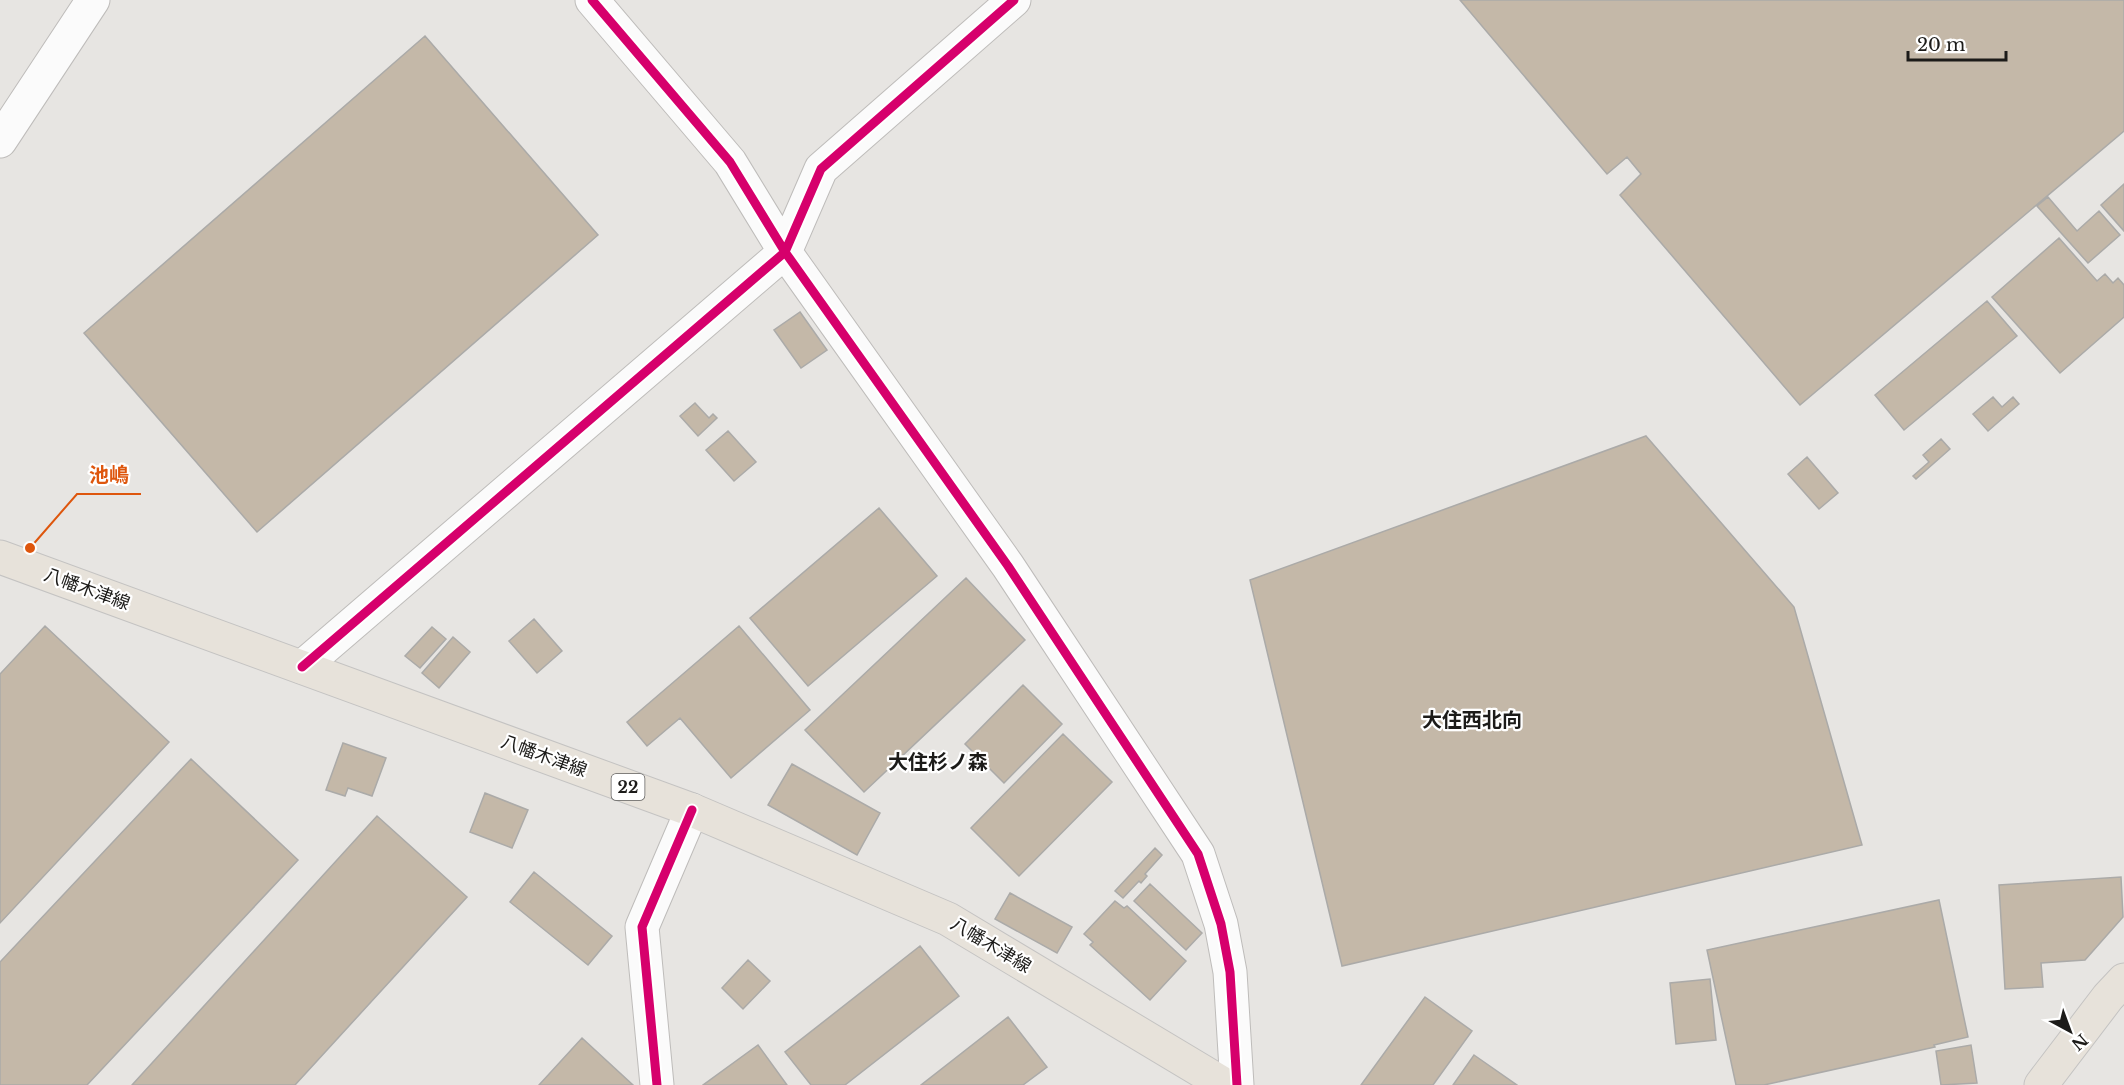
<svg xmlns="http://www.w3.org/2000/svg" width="2124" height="1085" font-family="'Libre Baskerville','Noto Sans JP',serif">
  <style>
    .building { fill: #c4b8a8; stroke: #abaaa8; stroke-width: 1.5 }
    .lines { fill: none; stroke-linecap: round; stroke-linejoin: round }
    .minor-casing { stroke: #bebcba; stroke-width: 35 }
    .major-casing { stroke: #c4c3c2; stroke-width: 35 }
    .minor { stroke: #fbfbfb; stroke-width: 33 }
    .major { stroke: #e7e2da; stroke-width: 33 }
    .cycleway-casing { stroke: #fff; stroke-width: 13 }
    .cycleway { stroke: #d6006c; stroke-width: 9 }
    .labels { text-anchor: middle; stroke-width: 4.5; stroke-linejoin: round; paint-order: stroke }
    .shield { fill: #fff; stroke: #605f5e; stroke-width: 1.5 }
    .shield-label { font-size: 16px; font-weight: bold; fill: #1c1b19 }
    .street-label { font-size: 18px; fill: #1c1b19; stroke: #fff }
    .neighbourhood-label { font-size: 20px; font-weight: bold; fill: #1c1b19; stroke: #fff }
    .leader { fill: none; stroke: #de560d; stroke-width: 2 }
    .callout-dot { fill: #de560d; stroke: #fff; stroke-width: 2 }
    .callout-label { font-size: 20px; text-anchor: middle; font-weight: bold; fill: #de560d; stroke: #fff; stroke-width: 4.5; stroke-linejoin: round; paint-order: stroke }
  </style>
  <rect width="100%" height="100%" fill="#e7e5e2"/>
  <path class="building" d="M1460,0h664v131l-324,274 -180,-210 21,-21 -14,-17 -20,17z
    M425,36l173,199 -341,297 -173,-199z
    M2124,184v47l-23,-26z
    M2048,197l29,34 22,-20 21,24 -32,28 -51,-57z
    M2059,238l38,43 8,-7 8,9 5,-5 6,7v32l-64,56 -68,-76z
    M1987,301l30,35 -113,94 -29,-35z
    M800,312l27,38 -26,18 -27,-38z
    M1993,397l9,10 11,-10 6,7 -31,27 -15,-17z
    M695,403l14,15 4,-4 4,4 -19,18 -18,-20z
    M728,431l28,31 -22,19 -28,-31z
    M1646,436l148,171 68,238 -520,121 -92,-386z
    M1941,439l9,10 -34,30 -3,-3 16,-14 -6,-7z
    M1807,457l31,36 -19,16 -31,-35z
    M879,508l58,68 -129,110 -58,-68z
    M966,578l59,62 -161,152 -59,-62z
    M534,619l28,32 -25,22 -28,-32z
    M45,626l124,116 -169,181v-249z
    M739,626l71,84 -79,68 -51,-60 -33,28 -20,-24z
    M432,627l14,12 -26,29 -15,-12z
    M453,637l17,15 -31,36 -17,-15z
    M1023,685l39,39 -58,59 -39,-39z
    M1063,734l49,48 -93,94 -48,-48z
    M343,743l43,15 -14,38 -24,-8 -3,8 -19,-6z
    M191,759l107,101 -211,225h-87v-123z
    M792,764l88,49 -23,42 -89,-50z
    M485,793l43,17 -16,38 -42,-16z
    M377,816l90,81 -172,188h-163z
    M1155,848l7,7 -17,19 2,2 -6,7 -2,-2 -16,17 -8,-7z
    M534,872l78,64 -24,29 -78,-63z
    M2121,877l2,40 -38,43 -44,3 2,24 -38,2 -6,-104z
    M1150,884l52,49 -16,17 -52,-49z
    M1010,893l62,34 -15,26 -62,-34z
    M1939,900l29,137 -34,8 1,2 -171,38h-28l-29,-135z
    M1115,901l9,7 3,-2 59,55 -36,39 -60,-55 3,-3 -9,-8z
    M920,946l39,50 -114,89h-34l-26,-33z
    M748,960l22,21 -27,28 -21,-21z
    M1710,979l6,61 -40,4 -6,-61z
    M1425,997l47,34 -39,54h-72z
    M1008,1017l39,50 -24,18h-102z
    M582,1038l51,47h-94z
    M758,1045l29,40h-84z
    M1971,1045l6,38 -36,2 -5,-34z
    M1474,1055l43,30h-64z"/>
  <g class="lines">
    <defs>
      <path id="minor" d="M592,0l138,162 55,90 223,314 190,288 23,70 9,48 7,113
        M0,141l93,-141
        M302,667l483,-415 36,-83 193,-169
        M657,1085l-15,-158 50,-117"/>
      <path id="major" d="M0,557l692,253 256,109 277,166
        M2041,1085l67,-88 16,-17"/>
    </defs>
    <use href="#minor" class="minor-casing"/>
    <use href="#major" class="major-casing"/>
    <use href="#minor" class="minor"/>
    <use href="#major" class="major"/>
    <defs>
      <path id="cycleway" d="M592,0l138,162 55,90 223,314 190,288 23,70 9,48 7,113
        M302,667l483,-415 36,-83 193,-169
        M657,1085l-15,-158 50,-117"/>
    </defs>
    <use href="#cycleway" class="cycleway-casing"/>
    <use href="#cycleway" class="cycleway"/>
  </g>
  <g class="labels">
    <rect class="shield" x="611.5" y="774" width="33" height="26" rx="4.5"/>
    <g class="shield-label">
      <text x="628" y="793">22</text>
    </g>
    <g class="street-label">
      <text transform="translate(87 589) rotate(20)" y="6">八幡木津線</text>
      <text transform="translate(544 756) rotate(20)" y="6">八幡木津線</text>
      <text transform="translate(991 945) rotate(31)" y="6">八幡木津線</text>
    </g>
    <g class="neighbourhood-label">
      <text x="1472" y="727">大住西北向</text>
      <text x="938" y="769">大住杉ノ森</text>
    </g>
  </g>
  <path class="leader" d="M30 548L77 494H141"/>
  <circle class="callout-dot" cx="30" cy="548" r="6"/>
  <g class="callout-label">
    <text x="109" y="482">池嶋</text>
  </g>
  <g transform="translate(2070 1031) rotate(139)" stroke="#ffffff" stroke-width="4.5" paint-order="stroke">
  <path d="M0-4.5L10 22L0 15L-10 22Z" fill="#1c1b19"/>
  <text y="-9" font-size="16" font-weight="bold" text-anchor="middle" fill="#1c1b19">N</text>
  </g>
  <path d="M1908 51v9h98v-9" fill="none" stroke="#1c1b19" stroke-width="3"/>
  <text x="1917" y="51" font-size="18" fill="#1c1b19" stroke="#ffffff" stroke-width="4.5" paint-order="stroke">20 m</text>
</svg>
